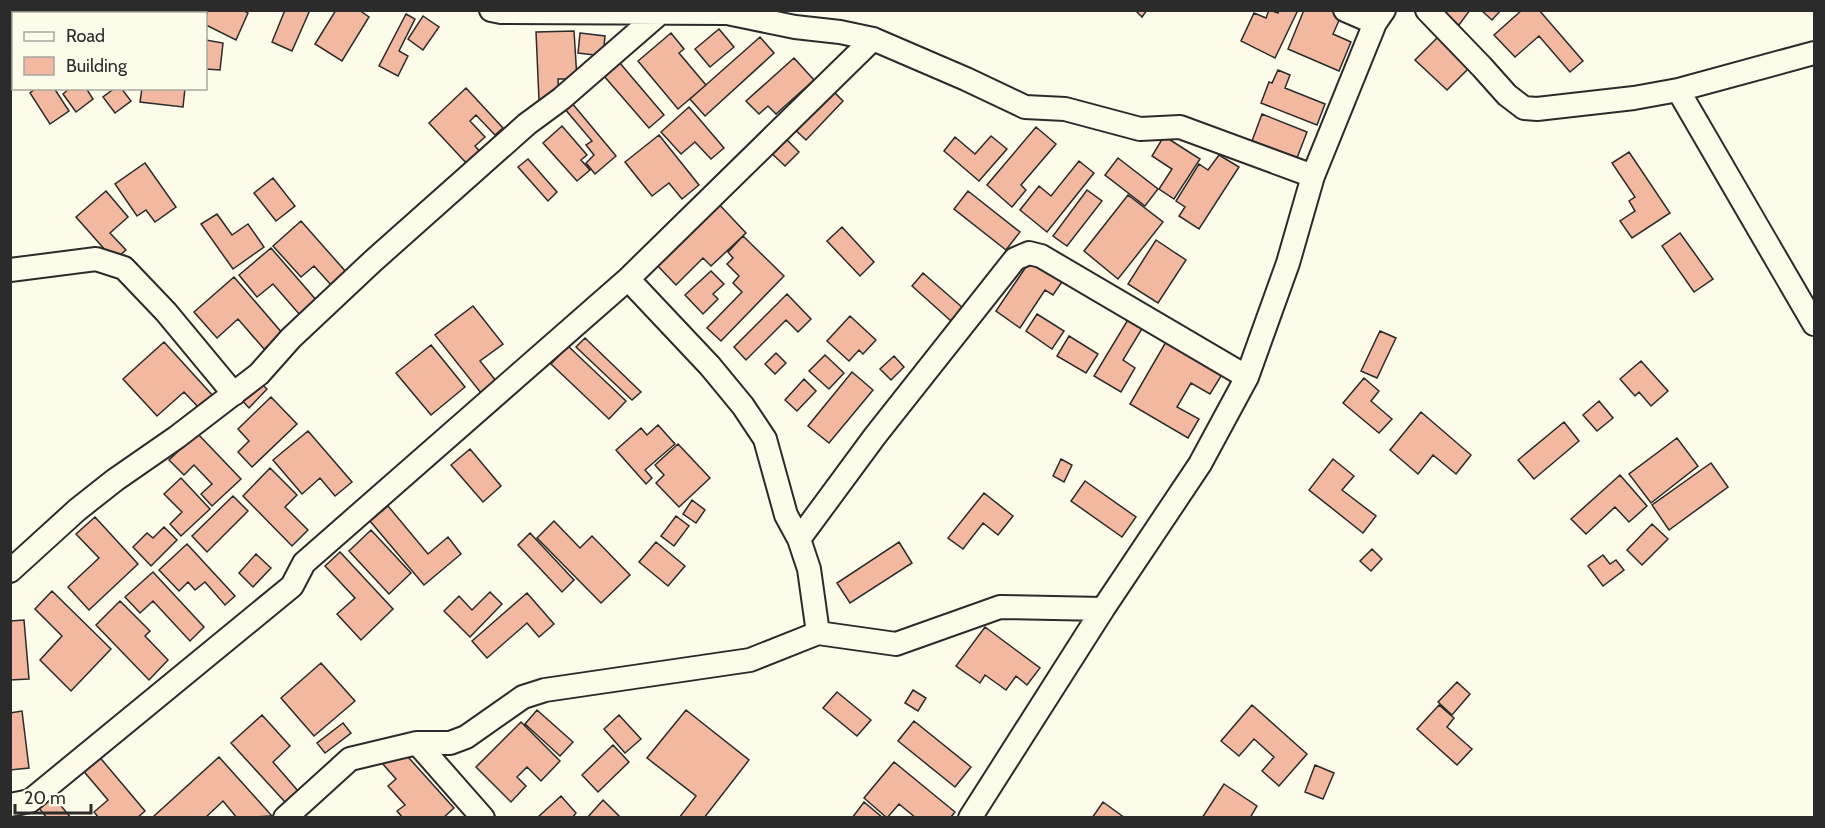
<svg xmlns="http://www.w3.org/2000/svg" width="1825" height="828" font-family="Cabin,sans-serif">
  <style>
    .building { fill: #f2b8a0; stroke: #2b2b2b; stroke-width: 1.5 }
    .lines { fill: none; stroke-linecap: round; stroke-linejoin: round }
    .street-casing { stroke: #2b2b2b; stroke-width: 26 }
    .street { stroke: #fdfbea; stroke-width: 22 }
  </style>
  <rect width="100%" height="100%" fill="#fdfbea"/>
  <path class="building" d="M154,10h49v4h-49z
    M208,10h35l5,3 -12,27 -30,-15v-9z
    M285,10h25l-18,41 -20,-9z
    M336,10h23l10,7 -27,44 -27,-17z
    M1135,10h12l-5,7z
    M1269,10l9,3 1,-3h19l-23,48 -34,-17 13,-28 12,5z
    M1304,10h26l11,6 -8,18 18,8 -12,29 -51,-22z
    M1440,10h30l-11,15z
    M1481,10h20l-9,10z
    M1522,10h17l44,51 -13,11 -31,-36 -24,21 -21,-22z
    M406,14l9,5 -16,32 9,5 -10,20 -19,-10z
    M423,16l16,11 -16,23 -15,-11z
    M719,29l15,18 -24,20 -15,-18z
    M574,31l3,48h-19l1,20 -20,1 -3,-68z
    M580,33l25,3 -2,20 -25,-3z
    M671,33l13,16 -5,4 27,32 -28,24 -40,-48z
    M1441,34l31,31 -25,25 -32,-30z
    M760,37l14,16 -69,63 -15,-17z
    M206,40l17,3 -3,27 -14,-1z
    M794,58l20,22 -38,34 -8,-8 -9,8 -13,-13z
    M619,62l45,53 -15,13 -45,-52z
    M1278,70l12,5 -5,13 40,16 -8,21 -56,-22 8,-21 3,1z
    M828,86l15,15 -37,39 -16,-15z
    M36,88h18l15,23 -19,13 -20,-31z
    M70,88h16l7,11 -17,13 -13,-18z
    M115,88h6l10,13 -16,12 -12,-16z
    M142,88h43l-2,19 -43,-5z
    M466,88l37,40 -8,7 -19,-20 -6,6 15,16 -10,9 7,8 -13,12 -40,-43z
    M571,102l45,54 -21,18 -9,-11 8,-8 -8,-10 6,-4 -28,-33z
    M689,107l35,41 -13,11 -16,-17 -14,12 -20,-22z
    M1262,114l45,18 -10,26 -45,-17z
    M562,126l25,29 -6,5 9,10 -13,11 -34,-38z
    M1036,127l20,17 -35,41 5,5 -14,17 -25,-22z
    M781,134l18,18 -14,14 -18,-17z
    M659,135l40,50 -17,14 -13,-16 -17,13 -27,-34z
    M991,136l16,13 -28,32 -35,-30 11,-14 20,17z
    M1164,136l36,23 -26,40 -15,-10 13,-20 -20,-13z
    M1629,152l41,61 -38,25 -12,-17 15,-10 -6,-10 6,-4 -23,-34z
    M1219,155l20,12 -40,62 -20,-13 6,-9 -9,-6 23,-37 9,6z
    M1118,158l40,31 -13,17 -40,-31z
    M528,159l29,33 -9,9 -30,-34z
    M1079,161l15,12 -47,59 -27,-22 19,-24 12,10z
    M145,163l31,44 -21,15 -9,-12 -9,6 -22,-32z
    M273,178l22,28 -19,15 -22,-28z
    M1087,190l15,11 -35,45 -14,-10z
    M106,191l22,26 -18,16 16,17 -12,10 -38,-43z
    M968,191l52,41 -14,18 -52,-41z
    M1128,195l35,27 -45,57 -34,-28z
    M715,200l31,33 -35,33 -8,-8 -27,27 -23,-24z
    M217,214l15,21 16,-11 16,23 -31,22 -32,-45z
    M301,221l46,52 -15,13 -18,-20 -13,11 -28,-31z
    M842,227l32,35 -14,14 -33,-35z
    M1680,233l33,46 -19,13 -32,-46z
    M743,236l41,40 -63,65 -14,-13 35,-36 -9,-9 6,-7 -12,-12 6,-6 -5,-6z
    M1156,240l30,20 -28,43 -30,-19z
    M271,248l46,53 -17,14 -27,-31 -16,13 -18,-22z
    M1032,258l32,21 -11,16 -8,-5 -25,38 -24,-17z
    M711,271l13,13 -11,10 5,5 -15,15 -18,-19z
    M923,273l40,35 -12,13 -39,-35z
    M234,277l49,57 -19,15 -26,-30 -21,19 -23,-26z
    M787,294l24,25 -13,13 -12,-12 -40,40 -12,-13z
    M473,306l30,38 -23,17 16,20 -15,12 -46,-58z
    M1037,314l27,17 -12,18 -26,-18z
    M850,316l26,24 -13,14 -4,-4 -10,11 -22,-20z
    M1129,318l14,9 -20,33 12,8 -14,24 -27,-16z
    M1380,331l16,7 -19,40 -16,-7z
    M1170,335l56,33 -16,26 -19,-11 -14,24 22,12 -11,19 -58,-34z
    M1069,336l29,18 -12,19 -29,-17z
    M585,338l56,54 -9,8 -56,-53z
    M164,342l50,55 -14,12 -16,-17 -27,24 -34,-37z
    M431,345l34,42 -34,28 -35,-42z
    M568,346l58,55 -17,18 -58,-55z
    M776,353l10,10 -11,11 -10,-10z
    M825,355l19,18 -15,16 -20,-18z
    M894,356l10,11 -13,13 -11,-11z
    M1641,361l27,30 -17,15 -12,-14 -4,4 -15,-17z
    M852,372l21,18 -44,53 -21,-17z
    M255,378l12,11 -18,19 -11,-12z
    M1364,378l15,13 -8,10 21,18 -13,14 -36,-30z
    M804,379l12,12 -19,20 -12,-11z
    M271,397l26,27 -45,43 -14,-15 11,-11 -11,-12z
    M1599,401l14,17 -16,13 -14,-16z
    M1421,412l50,43 -15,19 -23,-19 -15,19 -28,-24z
    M1564,422l15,19 -45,38 -16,-19z
    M658,425l17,19 -30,26 7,8 -6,6 -30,-34 25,-22 6,7z
    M308,431l44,51 -17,14 -15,-18 -18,16 -29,-34z
    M197,433l44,46 -29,27 -11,-12 11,-10 -18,-19 -10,10 -15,-15z
    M1677,438l21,28 -47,37 -22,-29z
    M678,444l32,34 -31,29 -23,-24 8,-8 -9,-10z
    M470,449l31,37 -18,16 -32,-37z
    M1061,459l11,6 -8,17 -11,-6z
    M1333,459l21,17 -12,14 34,26 -13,17 -54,-43z
    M1711,463l17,24 -59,43 -17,-25z
    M270,468l27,27 -12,12 23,23 -16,16 -49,-50z
    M1620,475l27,31 -18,16 -14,-15 -29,27 -15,-15z
    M181,478l29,31 -29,27 -11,-12 12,-12 -18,-18z
    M1085,481l51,36 -14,20 -51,-36z
    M984,493l29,23 -15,19 -15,-12 -20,26 -15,-11z
    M233,496l15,15 -41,41 -15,-16z
    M692,500l13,10 -9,13 -13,-9z
    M388,506l40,48 20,-17 13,17 -37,31 -54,-64z
    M676,516l13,10 -15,20 -13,-10z
    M95,517l43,47 -49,46 -21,-23 31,-29 -23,-24z
    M554,521l26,27 12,-12 38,39 -29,28 -64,-65z
    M1652,524l16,15 -26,26 -15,-15z
    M164,527l13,13 -26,26 -18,-19 14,-14 6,5z
    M371,530l40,43 -22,21 -40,-43z
    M530,533l44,47 -12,12 -44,-47z
    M656,542l29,24 -17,20 -29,-24z
    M899,542l13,21 -62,40 -13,-20z
    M187,544l48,52 -10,9 -20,-23 -10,8 -7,-8 -9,9 -20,-21z
    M1372,549l10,10 -11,12 -11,-10z
    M340,552l53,57 -32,31 -24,-26 18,-16 -30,-32z
    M256,554l15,14 -18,19 -14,-14z
    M1603,555l7,9 6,-4 8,10 -21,16 -15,-20z
    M153,572l51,55 -14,14 -37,-40 -13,12 -15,-16z
    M52,591l59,58 -40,42 -31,-31 22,-24 -27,-27z
    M490,592l12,12 -32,33 -26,-26 15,-15 13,14z
    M527,593l27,31 -15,13 -12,-14 -40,35 -15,-17z
    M120,601l30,30 -5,5 23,24 -19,20 -53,-55z
    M24,620l5,59 -19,1v-59z
    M985,627l55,41 -13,17 -11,-9 -10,14 -21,-15 -5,8 -24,-17z
    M321,663l34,38 -41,35 -33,-38z
    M1457,682l13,12 -18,21 -14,-13z
    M913,690l13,8 -8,13 -13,-8z
    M837,692l34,28 -14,16 -34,-28z
    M1252,705l55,49 -28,32 -17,-15 12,-14 -20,-18 -15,17 -18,-15z
    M1439,705l15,13 -7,9 25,22 -15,16 -40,-36z
    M537,710l36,32 -13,14 -35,-32z
    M686,710l63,50 -45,58h-25l17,-22 -49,-38z
    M22,711l7,57 -19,2v-57z
    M262,715l28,31 -17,16 25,29 -13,11 -54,-59z
    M619,715l22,24 -16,14 -21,-24z
    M914,721l57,46 -16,20 -57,-46z
    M521,722l39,39 -19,20 -14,-14 -10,10 9,9 -15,16 -35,-35z
    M343,723l8,10 -26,20 -8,-10z
    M613,745l16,17 -31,30 -16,-17z
    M399,747l55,61 -11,10h-40l-6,-7 8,-6 -17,-19 8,-7 -14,-16z
    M97,754l48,57 -8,7h-38l-5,-6 14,-12 -27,-32z
    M219,757l53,59 -35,2 -14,-17 -18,17h-49l-2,-2z
    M894,762l61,50 -5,6h-34l-17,-14 -12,14 -23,-20z
    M1315,765l19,8 -11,26 -18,-7z
    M1224,784l33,22 -7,12h-48z
    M48,790l23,28h-24l-13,-16z
    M561,796l15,17 -4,5h-35z
    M603,800l16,16 -1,2h-31z
    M864,802l19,16h-31z
    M1103,802l22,16h-33z"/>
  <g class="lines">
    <defs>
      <path id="street" d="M491,10l10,2 226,1 68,14 45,5 33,7 93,40 59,28 40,2 75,20 40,-2 133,49
        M1345,10l30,13
        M1427,10l55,57 25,28 17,13 13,1 97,-11 44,-8 136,-37
        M1678,90l136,234
        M10,270l86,-11 28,9 42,44 68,82
        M628,279l82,87 33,40 22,33 21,76 13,24 10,30 9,64
        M799,539l76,-103 140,-177 14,-6 12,3 206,121
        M10,571l67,-61 38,-30 62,-43 82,-63 32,-36 82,-77 154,-137 34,-25 99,-86
        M417,743l66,75
        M10,805l20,-4 262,-215 12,-23 324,-284 245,-240
        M285,818l65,-59 67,-16h33l16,-6 57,-40 22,-7 205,-30 68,-27 78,11 104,-37 103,2
        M970,818l133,-209 97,-145 47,-87 41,-114 25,-87 62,-153 9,-13"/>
    </defs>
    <use href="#street" class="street-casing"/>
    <use href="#street" class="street"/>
  </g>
  <rect width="1825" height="828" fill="none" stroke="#2b2b2b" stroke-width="24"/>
  <rect x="12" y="12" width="195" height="78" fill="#fdfbea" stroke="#a9a89e" stroke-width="1.5"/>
  <rect x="24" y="32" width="30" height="9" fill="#fdfbea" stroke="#a9a89e" stroke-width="1.5"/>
  <text x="66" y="42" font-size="18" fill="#2b2b2b">Road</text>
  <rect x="24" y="57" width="30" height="18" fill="#f2b8a0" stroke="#a9a89e" stroke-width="1.5"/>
  <text x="66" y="72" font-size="18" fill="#2b2b2b">Building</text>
  <path d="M15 804v9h76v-9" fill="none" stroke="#2b2b2b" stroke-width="3"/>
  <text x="24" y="804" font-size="18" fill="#2b2b2b" stroke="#fdfbea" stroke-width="4.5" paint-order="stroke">20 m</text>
</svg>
